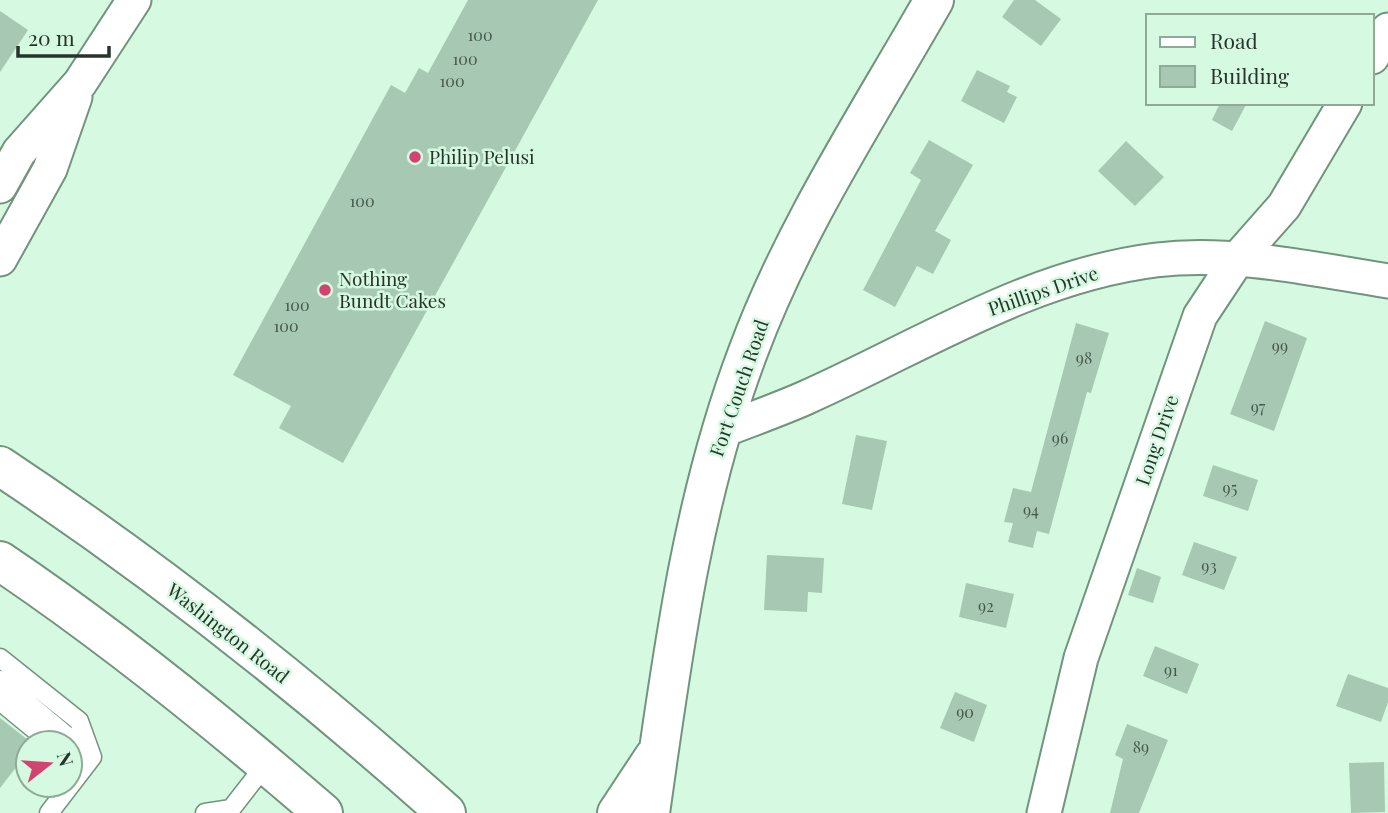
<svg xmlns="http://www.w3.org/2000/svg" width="1388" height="813" font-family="'Playfair Display',serif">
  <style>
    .building { fill: #a7c9b3 }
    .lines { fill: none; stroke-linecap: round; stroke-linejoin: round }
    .service-casing { stroke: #72937d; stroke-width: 21 }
    .minor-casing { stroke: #72937d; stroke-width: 37 }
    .tertiary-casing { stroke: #72937d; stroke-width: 42 }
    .primary-casing { stroke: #72937d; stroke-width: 42 }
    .service { stroke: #fff; stroke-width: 18 }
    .minor { stroke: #fff; stroke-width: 33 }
    .tertiary { stroke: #fff; stroke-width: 38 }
    .primary { stroke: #fff; stroke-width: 38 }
    .poi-dot { fill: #d2446f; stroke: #d6f9e2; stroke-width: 2.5 }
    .labels { text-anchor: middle; stroke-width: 5; stroke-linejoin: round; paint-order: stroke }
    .number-label { font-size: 16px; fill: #46594d }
    .poi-label { font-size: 19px; fill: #26342b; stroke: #d6f9e2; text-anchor: start }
    .street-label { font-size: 19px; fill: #26342b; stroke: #d6f9e2 }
  </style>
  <rect width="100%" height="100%" fill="#d6f9e2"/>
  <path class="building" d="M468,0h130l-255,463 -64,-35 12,-22 -58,-31 158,-290 14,8 14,-25 9,5z
    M1014,0h21l26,19 -20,27 -39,-29z
    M0,11l28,19 -28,42z
    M977,70l33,16 -3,6 10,5 -13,26 -43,-22z
    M1220,103h27l-15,28 -20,-11z
    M929,140l44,25 -38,66 16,9 -18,34 -16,-8 -22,41 -32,-17 58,-110 -11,-7z
    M1126,141l38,36 -29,29 -37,-35z
    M1265,321l42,17 -33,93 -44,-17z
    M1076,323l33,10 -18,60 -4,-1 -38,142 -12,-3 -4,17 -25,-6 5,-19 -9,-1 9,-34 18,4z
    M856,435l31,6 -15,69 -30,-6z
    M1213,465l45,15 -10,31 -45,-15z
    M1194,542l43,15 -13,33 -42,-15z
    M767,555l57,3 -2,35 -14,-1 -1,20 -43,-2z
    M1137,568l24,9 -8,26 -25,-8z
    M966,583l48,11 -8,34 -47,-11z
    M1155,646l44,18 -12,30 -44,-18z
    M1348,674l40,14v14l-7,20 -45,-16z
    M955,692l32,13 -13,37 -34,-14z
    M0,718l28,22v12l-28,36z
    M1127,724l41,16 -29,73h-29l13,-54 -8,-4z
    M1384,762l1,50 -34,1 -2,-50z"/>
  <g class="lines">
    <defs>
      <path id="service" d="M0,658l79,63 13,36
        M0,680l92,77
        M0,701l51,42
        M49,813l43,-56
        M205,813l26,-4 35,-45"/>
      <path id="minor" d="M1372,57l16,-27
        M0,186l19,-34 61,-69 54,-83
        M0,259l50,-90 25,-72
        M721,431c28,-11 57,-21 84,-33 115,-51 223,-122 351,-138 78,-9 155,9 232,21
        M1044,813l37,-155 119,-342 39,-59 45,-51 61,-103"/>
      <path id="tertiary" d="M617,813l37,-56
        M650,813c22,-155 42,-314 98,-461 46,-124 121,-238 186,-352"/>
      <path id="primary" d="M0,466c157,104 306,222 446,347
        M0,561c113,76 220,163 323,252"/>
    </defs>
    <use href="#service" class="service-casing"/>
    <use href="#minor" class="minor-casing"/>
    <use href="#tertiary" class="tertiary-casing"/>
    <use href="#primary" class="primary-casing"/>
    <use href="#service" class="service"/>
    <use href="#minor" class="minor"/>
    <use href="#tertiary" class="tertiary"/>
    <use href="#primary" class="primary"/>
  </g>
  <g class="poi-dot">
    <circle cx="415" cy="157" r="7"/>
    <circle cx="325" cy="290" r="7"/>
  </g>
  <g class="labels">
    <g class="number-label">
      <text x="480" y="41">100</text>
      <text x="465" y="65">100</text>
      <text x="452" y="87">100</text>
      <text x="362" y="207">100</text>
      <text x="297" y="311">100</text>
      <text x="286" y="332">100</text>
      <text x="1280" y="352">99</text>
      <text x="1084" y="364">98</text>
      <text x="1258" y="413">97</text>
      <text x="1060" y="444">96</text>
      <text x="1230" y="494">95</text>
      <text x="1031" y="516">94</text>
      <text x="1209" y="572">93</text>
      <text x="986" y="612">92</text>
      <text x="1171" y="676">91</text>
      <text x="965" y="718">90</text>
      <text x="1141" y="753">89</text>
    </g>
    <g class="poi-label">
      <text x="429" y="164">Philip Pelusi</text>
      <text x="339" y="286">Nothing<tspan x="339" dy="22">Bundt Cakes</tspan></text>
    </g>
    <g class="street-label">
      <text transform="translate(1043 291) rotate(-19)" y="7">Phillips Drive</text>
      <text transform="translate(739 388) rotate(-71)" y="7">Fort Couch Road</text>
      <text transform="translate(1157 440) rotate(-71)" y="7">Long Drive</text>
      <text transform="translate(228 633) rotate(38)" y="7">Washington Road</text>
    </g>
  </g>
  <rect x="1146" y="14" width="228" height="91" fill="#d6f9e2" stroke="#90aa99" stroke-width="2"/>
  <rect x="1160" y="37" width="35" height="10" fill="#ffffff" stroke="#90aa99" stroke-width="2"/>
  <text x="1210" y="49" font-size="21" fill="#26342b">Road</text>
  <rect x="1160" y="66" width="35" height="21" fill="#a7c9b3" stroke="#90aa99" stroke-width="2"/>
  <text x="1210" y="84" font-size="21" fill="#26342b">Building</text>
  <g transform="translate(49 764) rotate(73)"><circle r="33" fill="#d6f9e2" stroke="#90aa99" stroke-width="2"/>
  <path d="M0-5L12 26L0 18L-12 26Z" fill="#d2446f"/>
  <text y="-10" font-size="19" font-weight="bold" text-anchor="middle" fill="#26342b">N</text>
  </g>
  <path d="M18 46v10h91v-10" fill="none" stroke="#26342b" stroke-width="3.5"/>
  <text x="28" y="46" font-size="21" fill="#26342b" stroke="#d6f9e2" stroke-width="5" paint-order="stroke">20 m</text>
</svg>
